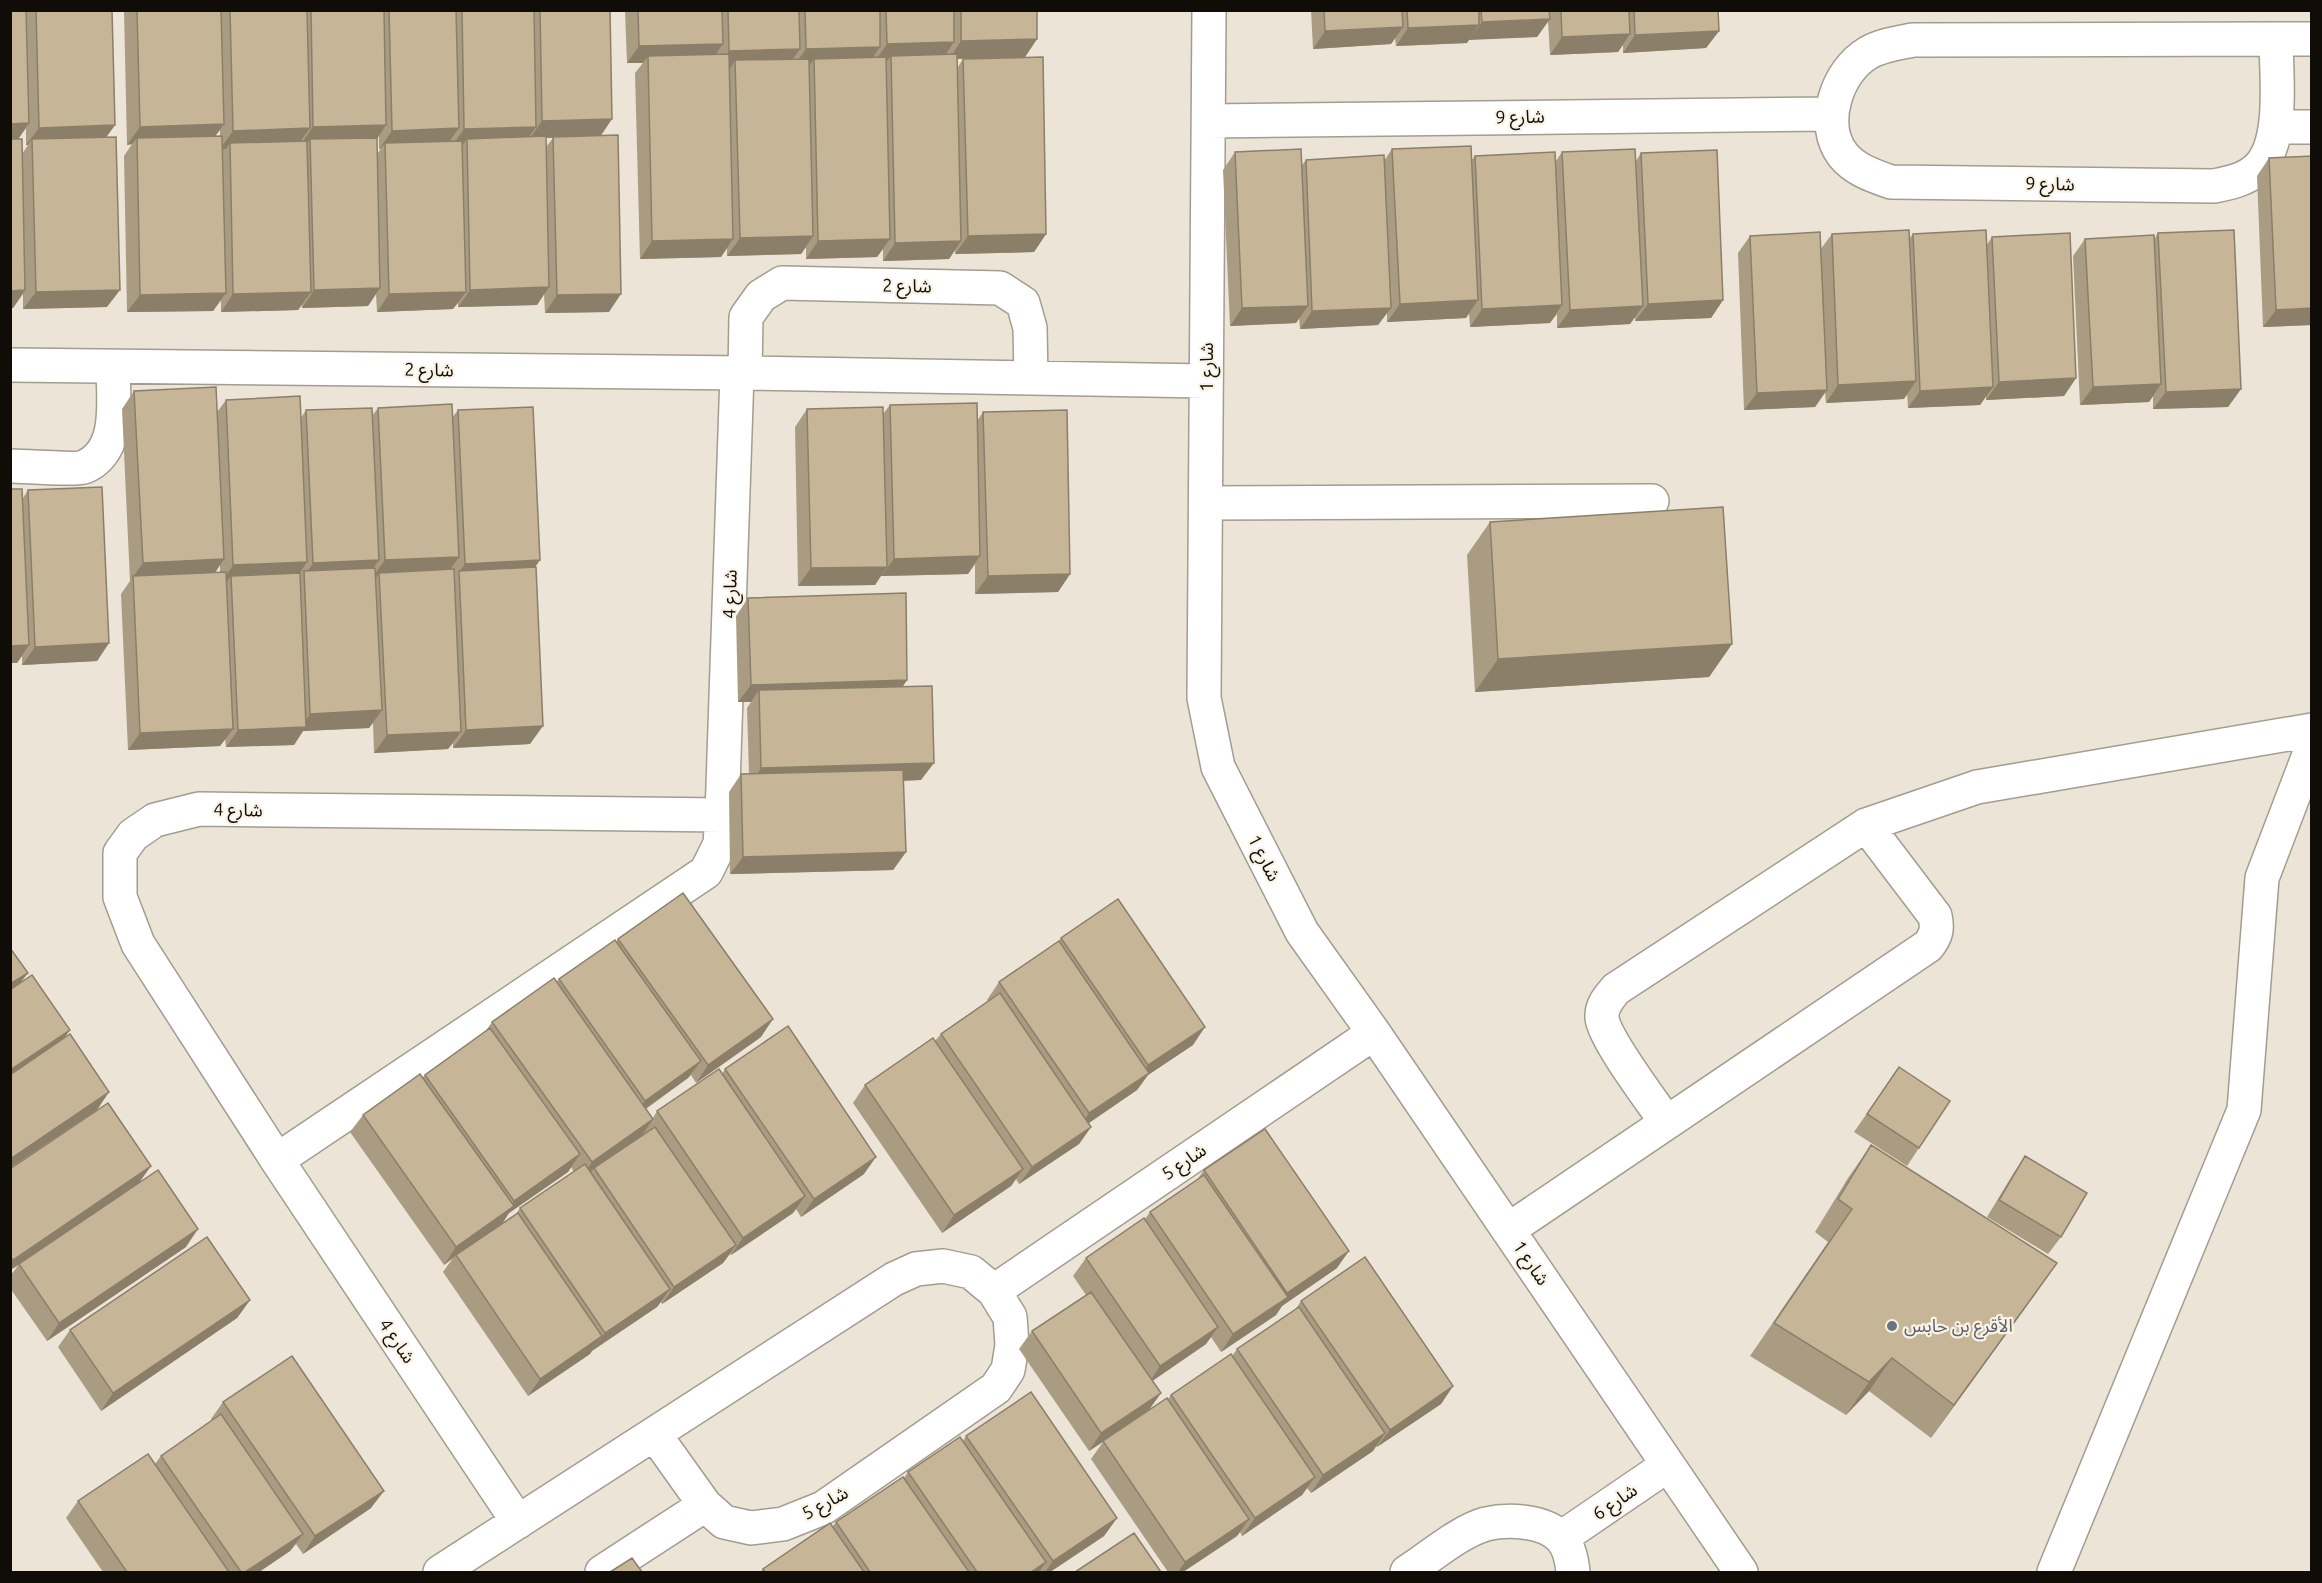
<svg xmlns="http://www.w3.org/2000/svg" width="2322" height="1583" font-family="Ubuntu,'Noto Sans Arabic',sans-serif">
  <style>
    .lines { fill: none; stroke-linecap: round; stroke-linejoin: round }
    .minor-casing { stroke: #a39c90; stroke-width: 36 }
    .minor { stroke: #fff; stroke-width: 33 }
    .wall { fill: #aa9c82; fill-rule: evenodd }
    .shaded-wall { fill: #8b7f6a }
    .building { fill: #c6b597; stroke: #8b7f6a; stroke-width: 1.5 }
    .worship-dot { fill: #6b7280; stroke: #f9f2e5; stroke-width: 2 }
    .labels { text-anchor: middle; stroke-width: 4.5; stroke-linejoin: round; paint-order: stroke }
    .street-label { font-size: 18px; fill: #100d09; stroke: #f9f2e5 }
    .worship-label { font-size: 18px; fill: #5b616d; stroke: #f9f2e5; text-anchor: start }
  </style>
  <rect width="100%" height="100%" fill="#ece4d7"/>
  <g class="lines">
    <defs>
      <path id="minor" d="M1209,10l-5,688 14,69 84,165 72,101 367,539
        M2276,39c0,36 9,105 -19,130 -12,11 -28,14 -43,17l-323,-4c-17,-6 -36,-12 -48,-27 -24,-31 -6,-84 25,-102 13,-8 30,-10 45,-13l363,-1h36
        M1209,121l623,-7
        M2276,127h36
        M10,365l735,8 461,8
        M745,373l1,-56 15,-21 21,-13 218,5 23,15 7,25 1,50
        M10,466c12,0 67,4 74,1 38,-16 29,-68 29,-100
        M1206,503l446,-2
        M1666,1122c-14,-21 -61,-82 -64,-104 -1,-12 7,-21 14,-29l250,-164 111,-38 335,-57
        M277,1160l429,-288 14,-28 2,-29 15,-441
        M1508,1230l420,-284c8,-10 10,-17 7,-30l-69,-91
        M994,1291l380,-258
        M518,1522l-241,-362 -139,-216 -18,-47v-44l13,-18 22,-15 44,-11 523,6
        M1561,1538l107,-73
        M440,1572l454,-293 22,-10 27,-3 28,6 23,19 16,26 2,28 -4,25 -12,18 -173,120 -40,16 -32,4 -27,-6 -19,-17 -50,-70
        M602,1572l103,-67
        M1407,1572c22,-14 53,-41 79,-48 22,-5 58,-4 75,14 8,8 11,24 12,34
        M2054,1572l190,-462 18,-232 50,-131"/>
    </defs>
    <use href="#minor" class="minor-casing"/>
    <use href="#minor" class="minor"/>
  </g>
  <path class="wall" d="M10,10h102l3,115 -9,12 1,170 -84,2v-15l-10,14zM26,128v17h2l-6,9 -4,-15z
    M124,10h486l-9,126 8,176 -64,1 -1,-19 -7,11 -79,2v-4l-5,6 -76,3 -1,-18 -8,12 -66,2v-3l-4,5 -77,2v-12l-8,11 -86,1 -3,-156 8,-12 -5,1zM220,130v6h-5zM379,136v13l2,-1 -4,7v-16zM546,138h7l-7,9z
    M625,10h412v29l-12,18 -67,2v8l5,-8 83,175 -12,18 -79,2v-4l-6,9 -66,2v-12l-6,8 -71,2v-12l-5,7 -74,2v-8l-6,9 -81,2 -5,-186 8,-10h-16z
    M1311,10h407l1,21 -13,17 -83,5v-8l-5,7 -68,3 -2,-34 -11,16 -68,2 -2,4 -71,3 -1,-8 -4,6 -78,5z
    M1392,149l79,12 4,-5 81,5 6,-9 74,9 5,-8 82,147 -12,18 -76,3v-4l-5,7 -73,4v-14l-7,9 -80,4 -1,-14 -3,5 -79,4v-9l-9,12 -78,4 -1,-11 -3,5 -66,3 -7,-156 12,-18 67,13 4,-5 78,1z
    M2312,156v169l-49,2 -6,-151 12,-18z
    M2158,233l83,156 -13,18 -75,2v-13l-4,6 -69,3 -7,-149 12,-17 70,-1z
    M1832,234l77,5 4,-5 73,12 6,-9 84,141 -12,18 -78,4v-4l-6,9 -72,3 -1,-15 -3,6 -78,4 -1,-11 -10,15 -71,3 -6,-157 12,-17 70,14z
    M134,391l83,21 9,-12 75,18 5,-8 66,6 6,-8 74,10 6,-8 82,150 -5,7 -5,177 -77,4v-5l-5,6 -74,4 -1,-30 -4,5 -66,3 -9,14 -68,2 -1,-8 -5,7 -92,4 -7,-156 9,-13 -8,-172zM220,565v8h-5z
    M890,405l87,16 6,-9 87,162 -12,18 -83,2v-30l-7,10 -87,2v-1l-6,10 -77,1 -3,-159 12,-18 76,5z
    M10,489l13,9 5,-8 81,153 -12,18 -75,4v-9l-5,7h-7z
    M1490,522l242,122 -23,33 -234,15 -8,-137z
    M748,598l159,82 -4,6 18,94 -18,1 3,71 -13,18 -163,4 -1,-82 12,-18h8l-2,-66 4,-6h-13l-2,-86z
    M1061,938l132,107 -45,30 -11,15 -48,33 2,4 -12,17 -60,40 -3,-5 -5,7 -69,47 -89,-130 12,-18 70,-44 6,-7 47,-33 -1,-1 12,-18 59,-40z
    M618,939l143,98 -65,46 -5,-8 -3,3 -42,31 7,9 4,-7 65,-37 3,-5 139,105 -63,43 -5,-8 -3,4 -62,42 -1,-1 -7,9 -61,41 -1,-2 -4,5 -65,43 -2,4 -62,42 -85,-124 10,-14 -9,7 -94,-133 13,-17 60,-38 2,-2 60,-43 7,-10 64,-40 3,-3 57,-37zM571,1167l3,5 -54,36 -4,6 -14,9 7,-10 59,-41z
    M1899,1067l20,81 -12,18 -53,-34z
    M1871,1145l186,118 -126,175 -62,-47 -23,24 -96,-59 78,-114 -13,-10 33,-54z
    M2025,1156l36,81 -13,17 -61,-37 26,-43z
    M151,1166l-13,18 48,63 -139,94 -37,-53v-12l8,-10 -8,4v-101z
    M1204,1170l133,98 -55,38 -6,9 -55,37 -10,-15 -5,7 -54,37 9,12 -12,17 19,-11 3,-4 61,-39 5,-7 58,-39 6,-9 152,85 -12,18 -64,43 -1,-1 -3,5 -62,42 -4,-5 -5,7 -60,41 -2,-4 -3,4 -54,36h-15l-77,-113 12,-17 -14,9 -70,-102 13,-18 54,-36 -13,-19 13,-18 59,-39 5,-7 47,-32z
    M250,1300l-13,18 -136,93 -43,-64 12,-17z
    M223,1402l148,106 -68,46 -7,-10 -6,7 -31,21h-156l-37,-54 12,-17 77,-37 6,-8 51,-35 -1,-2z
    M966,1436l151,82 -13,18 -54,36h-290l3,-3 69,-42 4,-5 68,-44 4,-6 55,-31z"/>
  <path class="shaded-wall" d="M1550,19l-13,18 -68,3 13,-18z
    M1479,25l-12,18 -71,3 12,-18z
    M1403,27l-12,17 -78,5 12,-18z
    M1719,31l-13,17 -83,5 12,-18z
    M1630,34l-12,18 -68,3 12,-18z
    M1037,39l-12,18 -76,2 12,-18z
    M954,42l-12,18 -51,-4 -4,5h-12l12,-17z
    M723,44l-12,17 -63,-5 -5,7h-16l12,-17z
    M880,47l-12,18 -54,-6 -5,7 -16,1 13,-18z
    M800,49l-13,18 -52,-7 -5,9h-13l12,-18z
    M612,119l-12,18 -70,1 12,-17z
    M29,123l-12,18h-7v-17z
    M224,124l-13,18 -74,-4 -5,6 -5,1 13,-18z
    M115,125l-13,18 -70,-4 -4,6h-2l13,-17z
    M386,125l-12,18 -64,-4 -3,5h-6l12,-17z
    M536,127l-12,17 -57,-5 -5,7h-10l12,-17z
    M310,128l-13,18 -67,-3 -4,6h-6l13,-18z
    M459,128l-13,18 -61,-3 -4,5 -2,1 13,-18z
    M1046,234l-12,18 -79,2 13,-18z
    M813,236l-12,18 -74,2 13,-18z
    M733,239l-12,18 -81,2 12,-18z
    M890,239l-13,18 -71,2 12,-18z
    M961,241l-12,18 -66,2 12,-18z
    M549,287l-12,18 -79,2 12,-17z
    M380,288l-12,18 -66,2 12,-18z
    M25,290l-12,18h-3v-17z
    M120,290l-13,17 -84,2 13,-17z
    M311,292l-13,18 -77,2 12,-18z
    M466,292l-13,17 -76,3 12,-18z
    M226,293l-13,18 -86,1 13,-17z
    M621,294l-12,18 -64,1 12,-18z
    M1478,300l-12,18 -79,4 13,-18z
    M1723,300l-12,18 -76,3 13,-17z
    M1562,305l-12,18 -80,4 12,-18z
    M1308,306l-12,17 -66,3 12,-18z
    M1643,306l-13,18 -73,4 13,-18z
    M1391,308l-13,17 -78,4 12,-18z
    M2312,308v17l-49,2 13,-17z
    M2076,378l-12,18 -78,4 13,-18z
    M1916,381l-12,18 -78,4 12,-18z
    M2161,384l-12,18 -69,3 13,-18z
    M1993,387l-13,18 -72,3 12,-17z
    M2241,389l-13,18 -75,2 13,-17z
    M1827,390l-12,17 -71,3 13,-17z
    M980,556l-12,18 -87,2 13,-17z
    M459,557l-12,17 -68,-1 -3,5h-4l13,-18z
    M224,559l-12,18h-79l10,-14z
    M379,560l-13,18 -62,-1 9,-14z
    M540,560l-13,18 -68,-6 6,-8z
    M307,562l-12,18 -64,-4 -5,7h-5l12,-18z
    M887,567l-12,18 -77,1 13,-18z
    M1070,574l-12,18 -83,2 13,-18z
    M109,643l-12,18 -75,4 13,-18z
    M1732,644l-23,33 -234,15 23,-33z
    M29,645l-12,18h-7v-17z
    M907,680l-12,18 -136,-8 -8,12h-13l13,-17z
    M382,710l-13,18 -66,3 -9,14 -68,2 12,-17 63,-3 9,-13z
    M543,726l-13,18 -77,4 13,-18z
    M233,729l-13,17 -92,4 12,-17z
    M461,732l-13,17 -74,4 13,-18z
    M934,763l-13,17 -172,5 12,-17z
    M906,852l-13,18 -163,4 13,-17z
    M28,973l-13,17 -5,4v-10z
    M773,1019l-12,18 -65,46 12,-18z
    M1205,1027l-12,18 -45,30 -11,15 -60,41 12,-18 48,-32 11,-16z
    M70,1030l-12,17 -48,32v-9z
    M701,1061l-13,17 -56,40 13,-17z
    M109,1092l-12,18 -87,58v-9z
    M653,1119l-12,18 -47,31 -3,4 -11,8 12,-18z
    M1091,1127l-12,17 -60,40 13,-17z
    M580,1154l-12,18 -59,41 -7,11 -46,31 -3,3 -9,7 12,-18 51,-36 7,-10z
    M876,1157l-12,17 -63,43 13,-18z
    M151,1166l-13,18 -128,86v-7l3,-3z
    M1023,1169l-12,17 -69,47 12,-18z
    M805,1196l-12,17 -62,42 12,-17z
    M198,1229l-12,18 -139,94 12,-18z
    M736,1245l-13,18 -61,41 12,-17z
    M1349,1251l-12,17 -55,38 -6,9 -55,37 12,-18 48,-32 6,-9z
    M2057,1263l-23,33 -103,142 23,-33z
    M670,1289l-13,18 -65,44 13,-18z
    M250,1300l-13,18 -136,93 12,-18z
    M1218,1327l-12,17 -58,40 12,-18z
    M602,1336l-12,18 -62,42 12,-17z
    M1892,1358l-23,33 -23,24 23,-33z
    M1453,1386l-12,18 -64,43 13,-17z
    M1161,1393l-13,18 -59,40 12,-18z
    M1385,1433l-12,18 -62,42 12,-18z
    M1315,1477l-13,18 -60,41 13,-18z
    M384,1491l-13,17 -68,46 12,-18z
    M1117,1518l-13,18 -54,36h-5l8,-11z
    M1249,1519l-12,17 -54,36h-5l7,-10z
    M303,1534l-13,17 -31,21h-14z
    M1046,1562l-7,10h-8z"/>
  <path class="building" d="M10,10h16l3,113 -19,1z
    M36,10h76l3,115 -76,3z
    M137,10h84l3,114 -84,3z
    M230,10h77l3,118 -77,3z
    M311,10h73l2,115 -73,2z
    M389,10h67l3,118 -67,3z
    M462,10h72l2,117 -72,2z
    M540,10h70l2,109 -70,2z
    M638,10h84l1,34 -84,2z
    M728,10h71l1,39 -71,2z
    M805,10h75v37l-74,2z
    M886,10h68v32l-67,2z
    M961,10h76v29l-76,2z
    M1324,10h78l1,17 -78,4z
    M1407,10h72v15l-71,3z
    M1481,10h68l1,9 -68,3z
    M1561,10h68l1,24 -68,3z
    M1634,10h84l1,21 -84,4z
    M729,54l4,185 -81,2 -4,-185z
    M957,54l4,187 -66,2 -4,-187z
    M886,57l4,182 -72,2 -4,-182z
    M1043,57l3,177 -78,2 -5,-177z
    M809,59l4,177 -73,2 -5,-178z
    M618,135l3,159 -64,1 -4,-158z
    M222,136l4,157 -86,2 -3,-157z
    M546,136l3,151 -79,3 -3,-151z
    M116,137l4,153 -84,2 -4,-153z
    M377,138l3,150 -66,2 -4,-151z
    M10,139h12l3,151 -15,1z
    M307,141l4,151 -78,2 -3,-151z
    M462,141l4,151 -77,2 -4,-151z
    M1471,146l7,154 -78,4 -8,-155z
    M1301,149l7,157 -66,2 -7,-156z
    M1635,149l8,157 -73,4 -8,-158z
    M1717,150l6,150 -75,4 -7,-151z
    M1555,152l7,153 -80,4 -7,-153z
    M1384,155l7,153 -79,3 -6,-151z
    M2312,156v152l-36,2 -7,-152z
    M1909,230l7,151 -78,4 -6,-151z
    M1986,230l7,157 -73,4 -7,-157z
    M2234,230l7,159 -75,3 -8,-159z
    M1820,232l7,158 -70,3 -7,-157z
    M2070,233l6,145 -77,4 -7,-145z
    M2154,235l7,149 -68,3 -8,-148z
    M216,387l8,172 -81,4 -9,-172z
    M300,396l7,166 -74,3 -7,-165z
    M977,403l3,153 -86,3 -4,-154z
    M452,404l7,153 -74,3 -7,-152z
    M533,407l7,153 -75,4 -7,-154z
    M883,407l4,160 -76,1 -4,-159z
    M372,408l7,152 -66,3 -7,-153z
    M1067,410l3,164 -82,2 -5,-164z
    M102,487l7,156 -74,4 -7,-157z
    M10,489h12l7,156 -19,1z
    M1723,507l9,137 -234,15 -8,-137z
    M536,567l7,159 -77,4 -7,-159z
    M375,568l7,142 -72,4 -6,-143z
    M454,569l7,163 -74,3 -8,-162z
    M226,572l7,157 -93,4 -7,-157z
    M300,573l6,154 -68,3 -7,-154z
    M906,593l1,87 -156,5 -3,-87z
    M932,686l2,77 -173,5 -2,-78z
    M903,770l3,82 -163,5 -2,-83z
    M683,893l90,126 -65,46 -90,-126z
    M1118,899l87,128 -57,38 -87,-127z
    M615,940l86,121 -56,40 -86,-122z
    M1059,941l90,132 -60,40 -90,-131z
    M10,948l18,25 -18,11z
    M32,975l38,55 -60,40v-80z
    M554,978l99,141 -61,43 -100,-140z
    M1000,993l91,134 -59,40 -91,-133z
    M788,1026l88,131 -62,42 -89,-130z
    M490,1028l90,126 -66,47 -89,-126z
    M70,1034l39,58 -99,67v-84z
    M933,1038l90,131 -69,46 -89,-130z
    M1899,1067l51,34 -31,47 -52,-34z
    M719,1069l86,127 -62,42 -86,-127z
    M420,1074l94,132 -58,41 -93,-132z
    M108,1103l43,63 -138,94 -3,-4v-87z
    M655,1127l81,118 -62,42 -80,-119z
    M1265,1129l84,122 -62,42 -83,-123z
    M1871,1145l186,118 -103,142 -62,-47 -23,24 -95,-59 78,-114 -14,-10z
    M2025,1156l62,37 -26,44 -62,-37z
    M585,1164l85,125 -65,44 -85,-125z
    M158,1170l40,59 -139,94 -40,-59z
    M1204,1175l84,122 -55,37 -83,-122z
    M518,1213l84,123 -62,43 -84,-124z
    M1144,1218l74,109 -58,39 -74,-108z
    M207,1237l43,63 -137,93 -43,-63z
    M1365,1257l88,129 -63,44 -89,-129z
    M1091,1292l70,101 -60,40 -69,-102z
    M1299,1307l86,126 -62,42 -86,-126z
    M1231,1354l84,123 -60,41 -84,-123z
    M292,1356l92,135 -69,45 -92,-134z
    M1031,1392l86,126 -64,43 -87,-125z
    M1167,1398l82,121 -64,43 -82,-121z
    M221,1414l82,120 -58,38h-4l-80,-116z
    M960,1437l86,125 -15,10h-54l-69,-100z
    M148,1454l81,118h-102l-49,-71z
    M903,1477l66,95h-99l-34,-50z
    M830,1523l34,49h-99l-2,-3z
    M1134,1533l27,39h-86z
    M632,1558l10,14h-32z"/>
  <circle class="worship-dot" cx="1892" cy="1326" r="6"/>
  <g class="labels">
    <g class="street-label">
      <text transform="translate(1520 117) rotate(-1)" y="6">شارع 9</text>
      <text transform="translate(2050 184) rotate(1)" y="6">شارع 9</text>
      <text transform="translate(907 286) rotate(1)" y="6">شارع 2</text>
      <text transform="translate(1207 367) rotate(-90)" y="6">شارع 1</text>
      <text transform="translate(429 370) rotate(1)" y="6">شارع 2</text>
      <text transform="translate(730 594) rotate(-88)" y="6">شارع 4</text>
      <text transform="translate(238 810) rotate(1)" y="6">شارع 4</text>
      <text transform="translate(1264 858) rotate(63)" y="6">شارع 1</text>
      <text transform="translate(1184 1162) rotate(-34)" y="6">شارع 5</text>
      <text transform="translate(1531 1263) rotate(56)" y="6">شارع 1</text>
      <text transform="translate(397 1341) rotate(56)" y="6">شارع 4</text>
      <text transform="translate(1615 1502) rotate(-34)" y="6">شارع 6</text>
      <text transform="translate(825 1503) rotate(-29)" y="6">شارع 5</text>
    </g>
    <g class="worship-label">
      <text x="1904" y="1332">الأقرع بن حابس</text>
    </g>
  </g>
  <rect width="2322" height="1583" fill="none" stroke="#100d09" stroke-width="24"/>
</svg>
